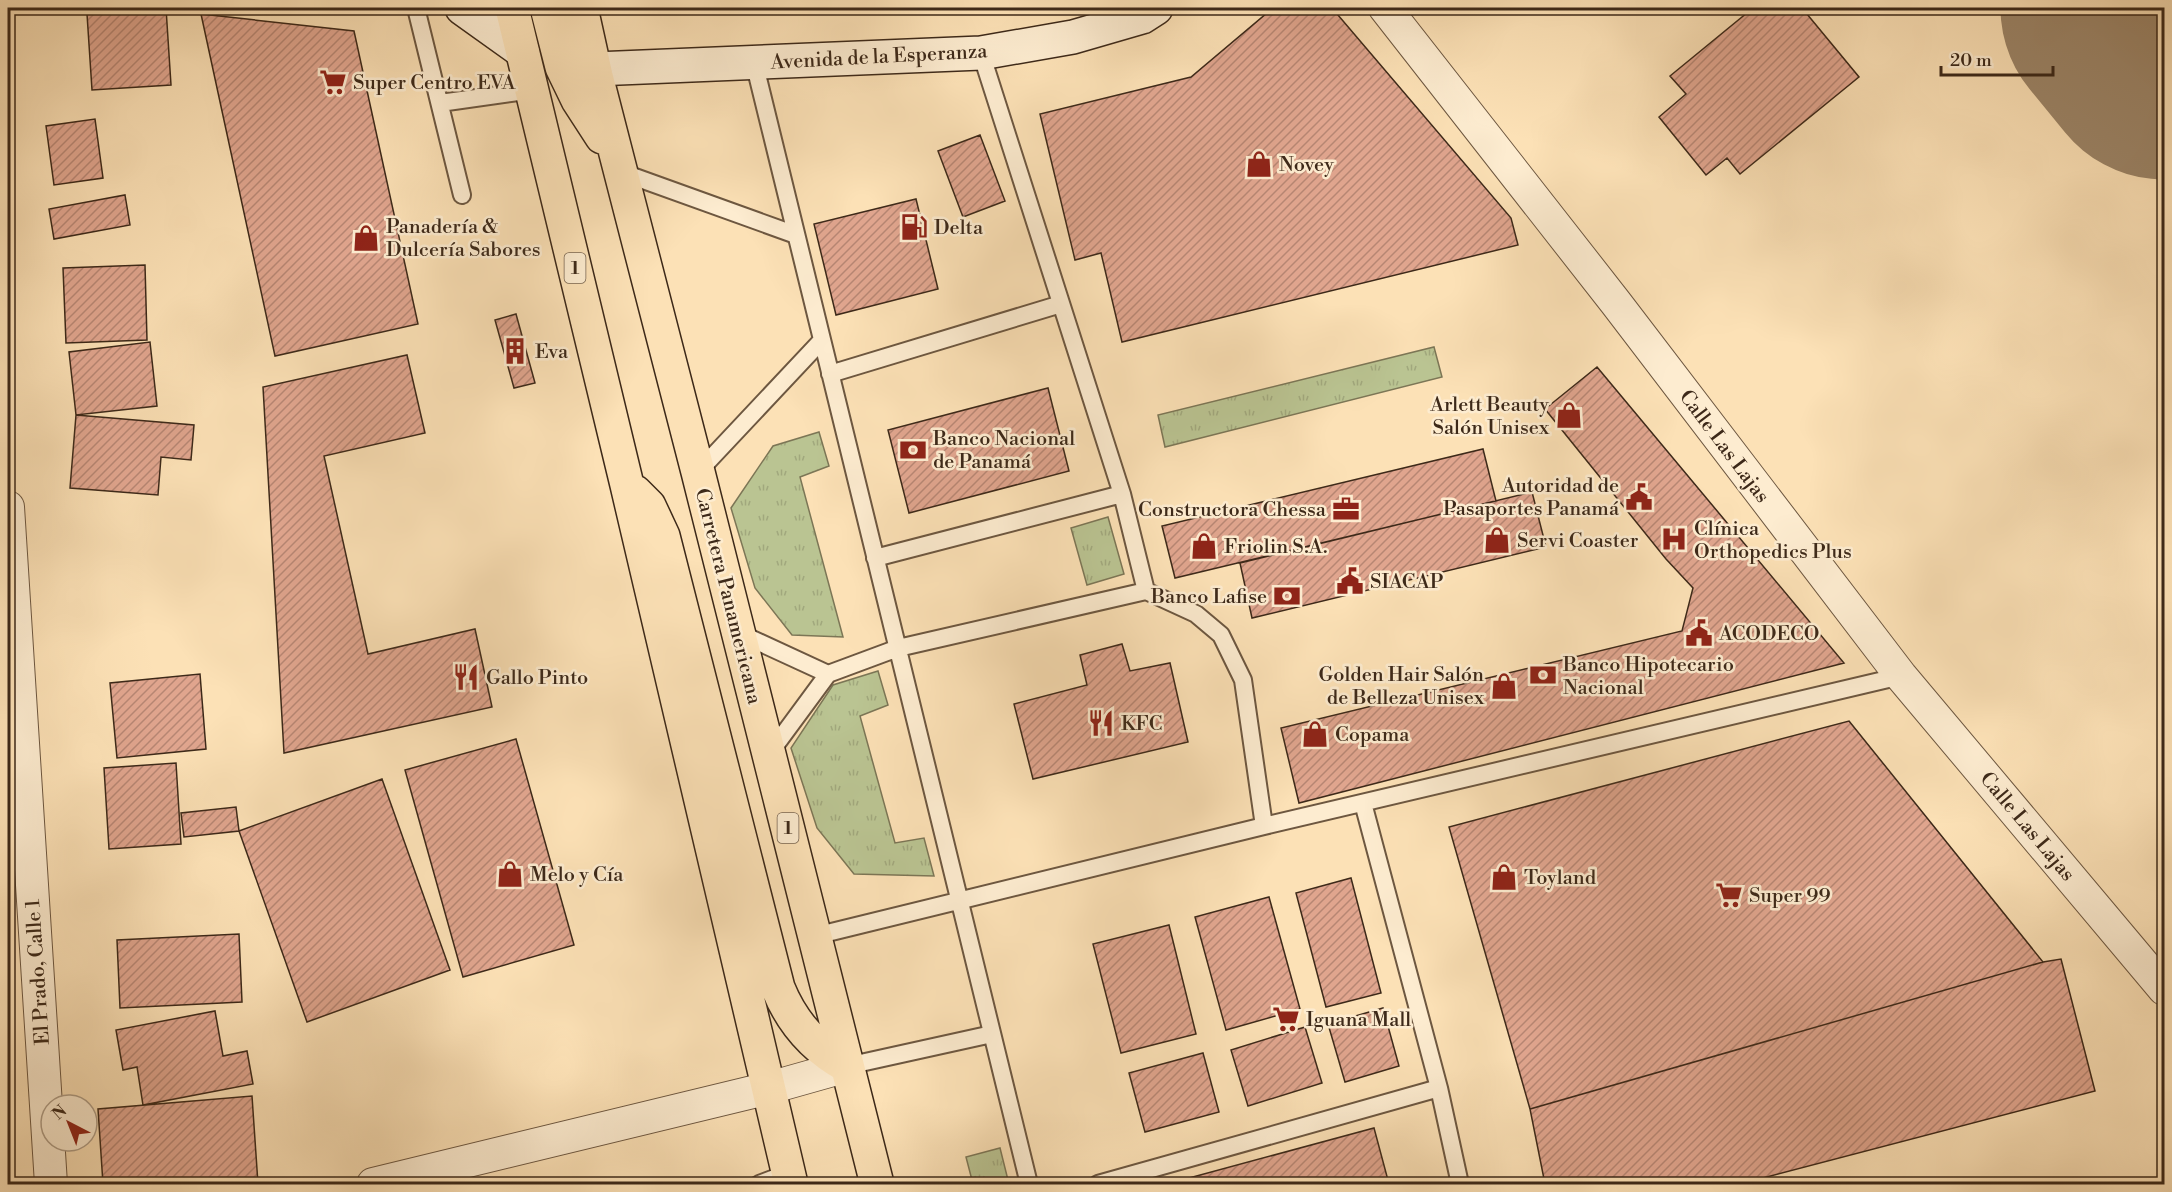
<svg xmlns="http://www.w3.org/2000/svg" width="2172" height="1192" font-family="'Libre Bodoni',serif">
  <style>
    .grass { fill: url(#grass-tufts); stroke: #7c7656; stroke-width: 1.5 }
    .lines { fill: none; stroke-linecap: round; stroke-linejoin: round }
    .runway { stroke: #9c8568; stroke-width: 255 }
    .building { fill: url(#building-hatch); stroke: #3d2919; stroke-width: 1.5 }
    .lane-casing { stroke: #6d5740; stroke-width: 20 }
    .street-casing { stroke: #6d5740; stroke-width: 34 }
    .secondary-casing { stroke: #3d2919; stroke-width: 36 }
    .highway-casing { stroke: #3d2919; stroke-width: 36 }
    .lane { stroke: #fdecd0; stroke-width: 16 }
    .street { stroke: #fdecd0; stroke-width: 32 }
    .secondary { stroke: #fdecd0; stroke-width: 33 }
    .highway { stroke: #fce1b6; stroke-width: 33 }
    .labels { text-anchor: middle; stroke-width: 5; stroke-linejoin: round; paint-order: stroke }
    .shield { fill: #fdecd0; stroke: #776450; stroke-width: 1.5 }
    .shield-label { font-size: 18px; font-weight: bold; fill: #3d2919 }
    .street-label { font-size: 20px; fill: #3d2919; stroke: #fdecd0 }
    .poi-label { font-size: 20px; fill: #3d2919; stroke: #fdecd0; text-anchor: start }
  </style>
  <defs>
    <pattern id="grass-tufts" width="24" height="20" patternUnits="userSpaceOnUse" patternTransform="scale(1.5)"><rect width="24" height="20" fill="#bac492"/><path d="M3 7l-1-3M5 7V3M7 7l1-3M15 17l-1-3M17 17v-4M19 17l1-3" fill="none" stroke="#a1a87d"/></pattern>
    <pattern id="building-hatch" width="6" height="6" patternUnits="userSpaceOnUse" patternTransform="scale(1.5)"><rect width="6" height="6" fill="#e0a58e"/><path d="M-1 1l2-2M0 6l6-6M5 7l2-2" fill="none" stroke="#b78673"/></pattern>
  </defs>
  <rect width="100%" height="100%" fill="#fce1b6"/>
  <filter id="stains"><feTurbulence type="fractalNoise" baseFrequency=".00333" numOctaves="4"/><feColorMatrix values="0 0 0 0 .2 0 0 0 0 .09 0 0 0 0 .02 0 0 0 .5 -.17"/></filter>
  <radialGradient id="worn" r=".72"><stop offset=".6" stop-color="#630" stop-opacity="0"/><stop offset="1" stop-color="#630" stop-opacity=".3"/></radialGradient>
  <path class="grass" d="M1434,347l8,30 -277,70 -7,-32z
    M819,432l10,34 -29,11 43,160 -51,-2 -37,-47 -24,-80 42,-62z
    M1108,517l16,57 -37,11 -16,-57z
    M878,671l10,34 -28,11 35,127 29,-5 10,38 -80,-2 -37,-46 -26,-80 42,-63z
    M1000,1148l9,36h-36l-7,-27z"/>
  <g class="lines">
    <path class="runway" d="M2128,8l36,44"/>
  </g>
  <path class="building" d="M166,8l5,77 -79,5 -5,-76z
    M1273,8h59l179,210 7,27 -396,97 -21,-89 -26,7 -35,-146 151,-37z
    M1753,8h49l57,69 -119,97 -13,-16 -21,17 -47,-58 27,-23 -16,-18z
    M201,14l153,17 64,293 -143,32z
    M95,119l8,59 -49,7 -8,-59z
    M980,135l25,66 -42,16 -25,-66z
    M125,195l5,30 -76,14 -5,-30z
    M916,199l22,90 -102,26 -22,-91z
    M145,265l2,75 -81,3 -3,-75z
    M516,314l19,69 -21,5 -19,-68z
    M150,342l7,64 -81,9 -7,-63z
    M407,355l18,78 -101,23 44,198 107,-25 17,78 -208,46 -21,-366z
    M1597,367l247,296 -545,140 -18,-75 401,-97 11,-43 -27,-29 -121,-150z
    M1048,388l21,83 -160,42 -21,-83z
    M76,415l118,10 -3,35 -30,-3 -3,38 -88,-7z
    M1483,449l13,52 -321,77 -13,-52z
    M1532,492l14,55 -294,71 -12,-55z
    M1122,644l8,27 40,-8 18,79 -155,37 -19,-75 73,-19 -7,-30z
    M200,674l6,75 -89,9 -7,-75z
    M1849,721l194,241 -513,147 -81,-282z
    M516,739l58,206 -111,32 -58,-207z
    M176,763l5,81 -72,5 -5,-81z
    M382,779l68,191 -143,52 -68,-191z
    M236,807l3,24 -55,6 -3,-24z
    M1351,878l30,115 -55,14 -30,-114z
    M1269,897l31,112 -74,21 -31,-113z
    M1169,925l27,109 -75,19 -28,-109z
    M239,934l3,68 -122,6 -3,-68z
    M2061,959l34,132 -355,93h-195l-15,-75 513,-147z
    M1383,1008l16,58 -54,16 -17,-58z
    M215,1011l8,45 24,-5 6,33 -110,21 -6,-38 -14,3 -7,-40z
    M1305,1027l17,56 -74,23 -17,-56z
    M1203,1053l16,59 -74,20 -16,-59z
    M252,1096l6,88h-155l-5,-75z
    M1374,1128l15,56h-222z"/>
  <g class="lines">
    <defs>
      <path id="lane" d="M416,8l46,187
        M981,53l141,441 24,97
        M754,62l275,1122
        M440,103l93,-13
        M621,172l175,63
        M830,374l231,-70
        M698,472l124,-132
        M875,558l247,-64
        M739,633l89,41
        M769,754l59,-80 70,-26 248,-57 50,23 25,21 22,45 21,146
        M815,936l449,-110 637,-150
        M847,1066l145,-32
        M1439,1088l21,96
        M759,1184l29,-11
        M1098,1184l341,-96 -76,-285"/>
      <path id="street" d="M1385,8l231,295 285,373 263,313
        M8,507l43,677
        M373,1184l396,-96 78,-22"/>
      <path id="secondary" d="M462,8l60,43
        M595,69l386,-16 92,-16 69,-20 14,-9"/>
      <path id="highway" d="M512,8l115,477 164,699
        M547,8l15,59 16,33 24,37
        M581,8l15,68 102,396 179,712
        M635,492l14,14 14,30 115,452c14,35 36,60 69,78"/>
    </defs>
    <use href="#lane" class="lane-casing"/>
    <use href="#street" class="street-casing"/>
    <use href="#secondary" class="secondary-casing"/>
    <use href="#highway" class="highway-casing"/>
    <use href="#lane" class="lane"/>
    <use href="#street" class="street"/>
    <use href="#secondary" class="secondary"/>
    <use href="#highway" class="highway"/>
  </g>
  <defs>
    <symbol id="supermarket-bare" viewBox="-9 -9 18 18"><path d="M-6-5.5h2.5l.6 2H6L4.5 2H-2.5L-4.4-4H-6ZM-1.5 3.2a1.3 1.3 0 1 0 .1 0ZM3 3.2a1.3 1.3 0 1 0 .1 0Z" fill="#8f2418" stroke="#fdecd0" stroke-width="2.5" paint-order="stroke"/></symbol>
    <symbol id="shop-bare" viewBox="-9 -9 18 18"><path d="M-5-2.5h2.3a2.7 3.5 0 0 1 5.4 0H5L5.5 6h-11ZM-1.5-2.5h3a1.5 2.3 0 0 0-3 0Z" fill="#8f2418" stroke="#fdecd0" stroke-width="2.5" paint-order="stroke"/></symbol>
    <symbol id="fuel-bare" viewBox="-9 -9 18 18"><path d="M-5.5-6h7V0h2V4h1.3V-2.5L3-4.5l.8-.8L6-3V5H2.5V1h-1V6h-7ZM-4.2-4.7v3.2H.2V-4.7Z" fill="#8f2418" stroke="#fdecd0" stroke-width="2.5" paint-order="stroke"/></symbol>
    <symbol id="building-bare" viewBox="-9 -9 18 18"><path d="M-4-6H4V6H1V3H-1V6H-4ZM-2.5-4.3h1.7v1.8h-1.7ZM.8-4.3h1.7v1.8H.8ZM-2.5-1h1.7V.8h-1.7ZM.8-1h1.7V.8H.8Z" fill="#8f2418" stroke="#fdecd0" stroke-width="2.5" paint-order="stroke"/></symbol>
    <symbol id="bank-bare" viewBox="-9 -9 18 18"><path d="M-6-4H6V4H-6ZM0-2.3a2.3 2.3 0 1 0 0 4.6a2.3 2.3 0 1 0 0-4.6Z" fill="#8f2418" stroke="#fdecd0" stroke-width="2.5" paint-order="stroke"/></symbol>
    <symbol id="civic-bare" viewBox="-9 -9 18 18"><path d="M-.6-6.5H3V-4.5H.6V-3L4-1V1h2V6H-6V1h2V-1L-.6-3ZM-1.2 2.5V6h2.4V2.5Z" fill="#8f2418" stroke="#fdecd0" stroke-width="2.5" paint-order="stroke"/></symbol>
    <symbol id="office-bare" viewBox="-9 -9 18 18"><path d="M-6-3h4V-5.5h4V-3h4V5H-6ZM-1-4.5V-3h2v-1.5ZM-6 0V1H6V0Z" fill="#8f2418" stroke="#fdecd0" stroke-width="2.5" paint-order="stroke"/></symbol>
    <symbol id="hospital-bare" viewBox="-9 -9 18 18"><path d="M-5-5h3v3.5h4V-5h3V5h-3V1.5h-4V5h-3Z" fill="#8f2418" stroke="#fdecd0" stroke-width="2.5" paint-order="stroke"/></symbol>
    <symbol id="restaurant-bare" viewBox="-9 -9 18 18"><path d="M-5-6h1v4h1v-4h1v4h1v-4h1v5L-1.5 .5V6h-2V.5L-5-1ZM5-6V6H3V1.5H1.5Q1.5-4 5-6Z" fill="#8f2418" stroke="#fdecd0" stroke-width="2.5" paint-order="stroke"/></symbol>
  </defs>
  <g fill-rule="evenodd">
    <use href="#supermarket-bare" x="314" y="63" width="38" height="38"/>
    <use href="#shop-bare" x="1240" y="145" width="38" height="38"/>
    <use href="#fuel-bare" x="895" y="208" width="38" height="38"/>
    <use href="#shop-bare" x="347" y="219" width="38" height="38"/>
    <use href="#building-bare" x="496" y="332" width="38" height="38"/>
    <use href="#shop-bare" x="1550" y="396" width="38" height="38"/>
    <use href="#bank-bare" x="894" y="431" width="38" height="38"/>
    <use href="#civic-bare" x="1620" y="478" width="38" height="38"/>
    <use href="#office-bare" x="1327" y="490" width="38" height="38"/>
    <use href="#hospital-bare" x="1655" y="520" width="38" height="38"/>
    <use href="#shop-bare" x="1478" y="521" width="38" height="38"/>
    <use href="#shop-bare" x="1185" y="527" width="38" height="38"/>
    <use href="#civic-bare" x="1331" y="562" width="38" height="38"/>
    <use href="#bank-bare" x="1268" y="577" width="38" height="38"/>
    <use href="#civic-bare" x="1680" y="614" width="38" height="38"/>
    <use href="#bank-bare" x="1524" y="656" width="38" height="38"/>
    <use href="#restaurant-bare" x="447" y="658" width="38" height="38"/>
    <use href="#shop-bare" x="1485" y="667" width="38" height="38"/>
    <use href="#restaurant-bare" x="1082" y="704" width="38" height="38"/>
    <use href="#shop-bare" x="1296" y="715" width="38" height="38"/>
    <use href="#shop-bare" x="491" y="855" width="38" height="38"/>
    <use href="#shop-bare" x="1485" y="858" width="38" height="38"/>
    <use href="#supermarket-bare" x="1710" y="876" width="38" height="38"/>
    <use href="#supermarket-bare" x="1267" y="1000" width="38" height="38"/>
  </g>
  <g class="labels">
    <g class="shield">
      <rect x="564.5" y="253" width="21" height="30" rx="4.5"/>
      <rect x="777.5" y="813" width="21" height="30" rx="4.5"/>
    </g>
    <g class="shield-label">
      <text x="575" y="274">1</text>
      <text x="788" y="834">1</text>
    </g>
    <g class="street-label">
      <text transform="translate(879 56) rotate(-3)" y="7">Avenida de la Esperanza</text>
      <text transform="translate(1725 446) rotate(53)" y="7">Calle Las Lajas</text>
      <text transform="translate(729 596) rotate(76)" y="7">Carretera Panamericana</text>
      <text transform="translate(2028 826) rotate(50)" y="7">Calle Las Lajas</text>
      <text transform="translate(37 972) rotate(-94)" y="7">El Prado, Calle 1</text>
    </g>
    <g class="poi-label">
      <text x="353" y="89">Super Centro EVA</text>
      <text x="1279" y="171">Novey</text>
      <text x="386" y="233">Panadería &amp;<tspan x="386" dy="23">Dulcería Sabores</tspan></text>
      <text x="934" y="234">Delta</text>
      <text x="535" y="358">Eva</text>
      <text x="1549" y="411" text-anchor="end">Arlett Beauty<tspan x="1549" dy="23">Salón Unisex</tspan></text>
      <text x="933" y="445">Banco Nacional<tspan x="933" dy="23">de Panamá</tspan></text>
      <text x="1619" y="492" text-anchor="end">Autoridad de<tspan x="1619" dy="23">Pasaportes Panamá</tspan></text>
      <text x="1326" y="516" text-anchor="end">Constructora Chessa</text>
      <text x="1694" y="535">Clínica<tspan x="1694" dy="23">Orthopedics Plus</tspan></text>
      <text x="1517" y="547">Servi Coaster</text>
      <text x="1224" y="553">Friolin S.A.</text>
      <text x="1370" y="588">SIACAP</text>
      <text x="1267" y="603" text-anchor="end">Banco Lafise</text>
      <text x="1719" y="640">ACODECO</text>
      <text x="1563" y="671">Banco Hipotecario<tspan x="1563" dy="23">Nacional</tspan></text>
      <text x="1484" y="681" text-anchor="end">Golden Hair Salón<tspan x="1484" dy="23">de Belleza Unisex</tspan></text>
      <text x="486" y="684">Gallo Pinto</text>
      <text x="1121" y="730">KFC</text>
      <text x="1335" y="741">Copama</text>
      <text x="530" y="881">Melo y Cía</text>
      <text x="1524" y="884">Toyland</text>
      <text x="1749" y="902">Super 99</text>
      <text x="1306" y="1026">Iguana Mall</text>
    </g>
  </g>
  <rect width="2172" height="1192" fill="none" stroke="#fce1b6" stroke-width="30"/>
  <rect x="9" y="9" width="2154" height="1174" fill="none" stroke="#3d2919" stroke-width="3"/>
  <rect x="15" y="15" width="2142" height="1162" fill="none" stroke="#3d2919" stroke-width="1.5"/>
  <g transform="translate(69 1123) rotate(318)"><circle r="28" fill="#fdecd0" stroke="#b09e87" stroke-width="1.5"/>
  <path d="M0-4.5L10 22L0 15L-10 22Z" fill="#8f2418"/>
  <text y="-9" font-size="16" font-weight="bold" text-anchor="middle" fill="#3d2919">N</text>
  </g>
  <path d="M1941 66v9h112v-9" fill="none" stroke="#3d2919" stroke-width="3"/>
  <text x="1950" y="66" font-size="18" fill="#3d2919" stroke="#fdecd0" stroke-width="4.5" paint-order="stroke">20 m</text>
  <rect width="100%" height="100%" filter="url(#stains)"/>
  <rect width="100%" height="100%" fill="url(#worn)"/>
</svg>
